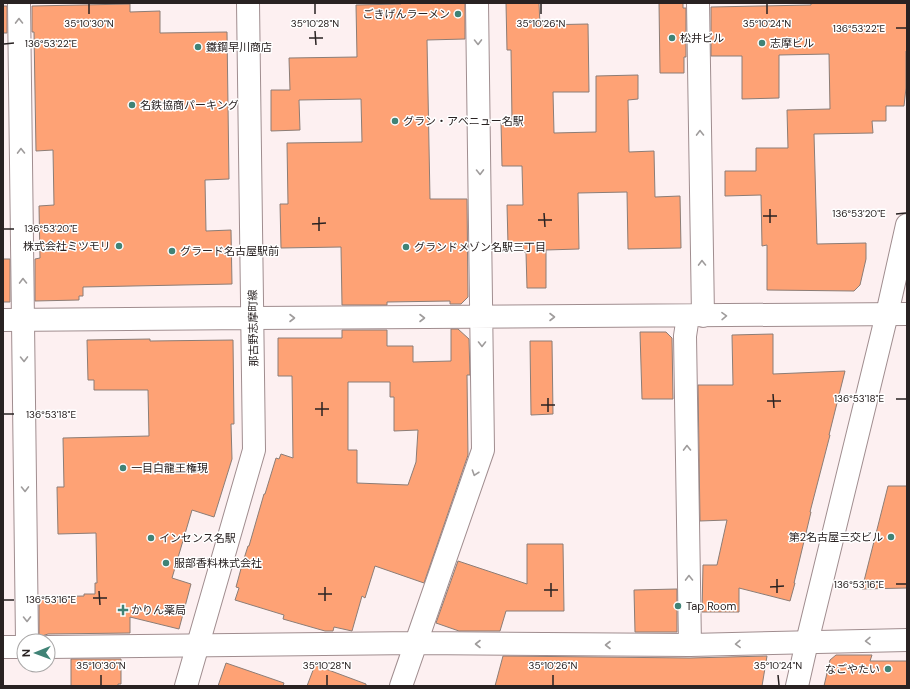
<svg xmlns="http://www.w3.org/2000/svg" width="910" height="689" font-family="'DM Sans','Noto Sans JP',sans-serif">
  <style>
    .building { fill: #fea275; stroke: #8c7d76; fill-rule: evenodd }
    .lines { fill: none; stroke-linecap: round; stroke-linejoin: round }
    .minor-casing { stroke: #a08d8f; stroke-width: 24 }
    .tertiary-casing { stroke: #a08d8f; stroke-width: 24 }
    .minor { stroke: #fff; stroke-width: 22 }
    .tertiary { stroke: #fff; stroke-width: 22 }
    .oneway { stroke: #9f9c9c }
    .ticks { fill: none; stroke: #292222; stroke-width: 1.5 }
    .poi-dot { fill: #408376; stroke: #fff; stroke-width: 1.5 }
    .labels { text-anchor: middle; stroke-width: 3; stroke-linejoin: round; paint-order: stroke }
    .poi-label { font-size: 11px; fill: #292222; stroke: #fff; text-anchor: start }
    .street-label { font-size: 11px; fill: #292222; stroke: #fff }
    .ticks-label { font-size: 10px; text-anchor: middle; fill: #292222; stroke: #fff; stroke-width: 3; stroke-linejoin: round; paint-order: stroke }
  </style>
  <rect width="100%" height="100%" fill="#fdf0f1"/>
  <path class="building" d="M401,3h64v36l-38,1 3,159h37l1,98 -7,7h-11v-3l-63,1v3h-45l-1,-58 -60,1 -1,-44h8l-1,-61 75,-1 -1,-43 -62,1 1,30 -29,1v-41h19l-1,-32 68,-1 -1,-52 45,-1z
    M506,3h33l1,22 48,-1 1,68h-36l1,41 42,-1v-56l42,-1v24l-10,1 1,52 25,-1 1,46 25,-1 1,52 -53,1 -1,-57 -49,1 1,56 -33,1v38h-19l-1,-36h-2l-1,-9 -15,1 -1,-39h16l-1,-39h-20l-1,-44 11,-1 -1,-71h-4z
    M659,3h24v5h3v49h-2v16h-24z
    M811,3h96v48h-1v37l-2,18h-18v15h-14l1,12 -59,1 3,110 49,-1v16l-6,26 -6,6 -87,-1v-45l-5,1 -1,-51 -36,1v-25h31v-23h32l-1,-38 43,-1 -1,-55 -50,1v43l-37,1v-43h-31v-49l100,-2z
    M130,4v8l30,-1v22l67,-1 2,147 -24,1 1,51 25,-1 1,54 -149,3v9h-4v4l-44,1v-42l5,-1 -1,-52 15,-1 -1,-55 -17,1 -2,-119h-2v-26z
    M3,6h4v27h-4z
    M3,259h7v43h-7z
    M451,329h7l11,10 1,36h-3l1,80 -44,128 -49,-17 -10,32 -3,-2 -10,35 -18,-4 -1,4h-8l-42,-12 1,-4 -49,-15 4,-12 -3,-1 6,-22 6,-19h1l15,-52h1l11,-36 3,1 2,-5 12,4 -1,-82h-14v-38h64v-8h45v16h26v16l38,-1zM348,382h42v15h4v34l24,-1 -2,32 -8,23 -51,-2v-33h-9z
    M640,332h26l6,6 1,61h-31z
    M773,334v40l72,-3 -16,64h1l-20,77h1l-17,71h1l-5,18 -51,-13v24h-37l1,-47h14l10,-45 -27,1 -2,-136h35l-1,-50z
    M150,339v2l83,-1 1,84h-3l1,35 -18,58 -22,-7 -20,68 19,6 -12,45 -49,-12v16l-82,1 -9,3v-40l45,-1v-2h11v-11h2l-1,-50 -38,1 -1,-47h7l-1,-49 86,-2 -1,-46h-54v-10h-6l-1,-40z
    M530,341h22l1,73 -22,1z
    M888,486h19v102l-45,1z
    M527,544h36l1,67h-58l-6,20h-41l-23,-8 22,-62 69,23z
    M677,589v43h-42l-1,-42z
    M836,655h36l-2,6h37v25h-83l6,-26z
    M503,656l187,2 77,-2 -5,30h-267z
    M71,659h50v25h-3v2h-47z
    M226,663l58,20 -1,3h-65z
    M315,665l51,19v2h-59z"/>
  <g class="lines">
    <defs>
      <path id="minor" d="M19,3l8,638
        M698,3l5,313
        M688,316l-3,20 5,309
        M253,318l654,-4
        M3,647h21
        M48,647l368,-4 274,2 217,-5
        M401,686l82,-236 -6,-447"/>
      <path id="tertiary" d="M3,320l250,-2
        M186,686l68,-236 -6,-447
        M797,686l10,-44 80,-328 20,-89"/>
    </defs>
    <use href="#minor" class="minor-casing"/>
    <use href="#tertiary" class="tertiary-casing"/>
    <use href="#minor" class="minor"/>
    <use href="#tertiary" class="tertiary"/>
  </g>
  <defs><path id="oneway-chevron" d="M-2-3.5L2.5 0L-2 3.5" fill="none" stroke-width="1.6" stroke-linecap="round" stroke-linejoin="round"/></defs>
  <g class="oneway">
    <use href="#oneway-chevron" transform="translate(19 21) rotate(-91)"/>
    <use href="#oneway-chevron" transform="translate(478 42) rotate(89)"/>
    <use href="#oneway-chevron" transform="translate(700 133) rotate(-91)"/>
    <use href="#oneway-chevron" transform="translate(21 151) rotate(-91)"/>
    <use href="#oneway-chevron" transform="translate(480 172) rotate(89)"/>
    <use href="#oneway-chevron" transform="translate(702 263) rotate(-91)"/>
    <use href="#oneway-chevron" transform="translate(23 281) rotate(-91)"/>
    <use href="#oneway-chevron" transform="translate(724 316) rotate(-1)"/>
    <use href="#oneway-chevron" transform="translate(552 317)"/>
    <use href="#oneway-chevron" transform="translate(292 318)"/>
    <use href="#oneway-chevron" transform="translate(422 318)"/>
    <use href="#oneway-chevron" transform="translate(482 344) rotate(90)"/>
    <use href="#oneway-chevron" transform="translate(24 359) rotate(89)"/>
    <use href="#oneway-chevron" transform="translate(687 448) rotate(-91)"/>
    <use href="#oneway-chevron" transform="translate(475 473) rotate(109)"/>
    <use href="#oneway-chevron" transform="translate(25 489) rotate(89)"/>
    <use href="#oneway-chevron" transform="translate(689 578) rotate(-91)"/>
    <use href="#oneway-chevron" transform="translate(27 619) rotate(89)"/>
    <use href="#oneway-chevron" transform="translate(868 641) rotate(179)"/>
    <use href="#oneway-chevron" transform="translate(478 644) rotate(-180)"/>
    <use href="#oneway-chevron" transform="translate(738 644) rotate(178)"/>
    <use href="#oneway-chevron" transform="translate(608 645) rotate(-180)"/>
  </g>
  <path class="ticks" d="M89,4v10M315,4v10M541,4v10M767,4v10M896,28h10M315,31l1,14M309,38h14M4,44l10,-1M770,209v14M544,213l1,14M896,214l10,-1M763,216h14M319,217v14M538,220h14M312,224l14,-1M4,229h10M773,394l1,14M548,398v14M896,399h10M767,401h14M322,402v14M541,405h14M315,409h14M4,414h10M777,579v14M551,583v14M896,584h10M325,587v14M770,587l14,-1M544,590h14M99,591l1,14M318,594h14M93,598h14M4,600h10M101,675v10M327,675v10M553,675v10M778,675l1,10"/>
  <g class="poi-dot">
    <circle cx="458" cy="14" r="4"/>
    <circle cx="672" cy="38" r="4"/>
    <circle cx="762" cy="43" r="4"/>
    <circle cx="198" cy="47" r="4"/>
    <circle cx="132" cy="105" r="4"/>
    <circle cx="395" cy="121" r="4"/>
    <circle cx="119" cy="246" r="4"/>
    <circle cx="406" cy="247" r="4"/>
    <circle cx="172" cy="251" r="4"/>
    <circle cx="123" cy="468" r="4"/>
    <circle cx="891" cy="537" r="4"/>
    <circle cx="151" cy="538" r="4"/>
    <circle cx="166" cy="563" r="4"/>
    <circle cx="678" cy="606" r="4"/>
    <path d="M121 604h4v4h4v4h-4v4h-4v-4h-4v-4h4z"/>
    <circle cx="888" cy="669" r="4"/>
  </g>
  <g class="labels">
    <g class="poi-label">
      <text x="450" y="18" text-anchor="end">ごきげんラーメン</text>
      <text x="680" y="42">松井ビル</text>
      <text x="770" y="47">志摩ビル</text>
      <text x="206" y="51">鐵鋼早川商店</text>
      <text x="140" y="109">名鉄協商パーキング</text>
      <text x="403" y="125">グラン・アベニュー名駅</text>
      <text x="111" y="250" text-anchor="end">株式会社ミツモリ</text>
      <text x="414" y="251">グランドメゾン名駅三丁目</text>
      <text x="180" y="255">グラード名古屋駅前</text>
      <text x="131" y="472">一目白龍王権現</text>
      <text x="883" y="541" text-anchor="end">第2名古屋三交ビル</text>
      <text x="159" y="542">インセンス名駅</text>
      <text x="174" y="567">服部香料株式会社</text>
      <text x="686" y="610">Tap Room</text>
      <text x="131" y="614">かりん薬局</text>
      <text x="880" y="673" text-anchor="end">なごやたい</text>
    </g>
    <g class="street-label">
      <text transform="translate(253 328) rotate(-91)" y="4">那古野志摩町線</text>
    </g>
  </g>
  <g class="ticks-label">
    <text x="89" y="27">35°10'30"N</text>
    <text x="315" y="27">35°10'28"N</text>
    <text x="541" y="27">35°10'26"N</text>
    <text x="767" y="27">35°10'24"N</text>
    <text x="859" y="32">136°53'22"E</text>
    <text x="51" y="47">136°53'22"E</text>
    <text x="859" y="217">136°53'20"E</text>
    <text x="51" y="232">136°53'20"E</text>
    <text x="859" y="402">136°53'18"E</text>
    <text x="51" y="418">136°53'18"E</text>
    <text x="859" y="588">136°53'16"E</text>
    <text x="51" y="603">136°53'16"E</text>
    <text x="101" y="669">35°10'30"N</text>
    <text x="327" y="669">35°10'28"N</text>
    <text x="553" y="669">35°10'26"N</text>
    <text x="778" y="669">35°10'24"N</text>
  </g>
  <rect width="910" height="689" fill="none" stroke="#292222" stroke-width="8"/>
  <g transform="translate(36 653) rotate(269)"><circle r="19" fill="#ffffff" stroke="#a9a7a7"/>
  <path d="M0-3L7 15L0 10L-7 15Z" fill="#408376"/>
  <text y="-6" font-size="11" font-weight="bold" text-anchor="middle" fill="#292222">N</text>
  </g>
</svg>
